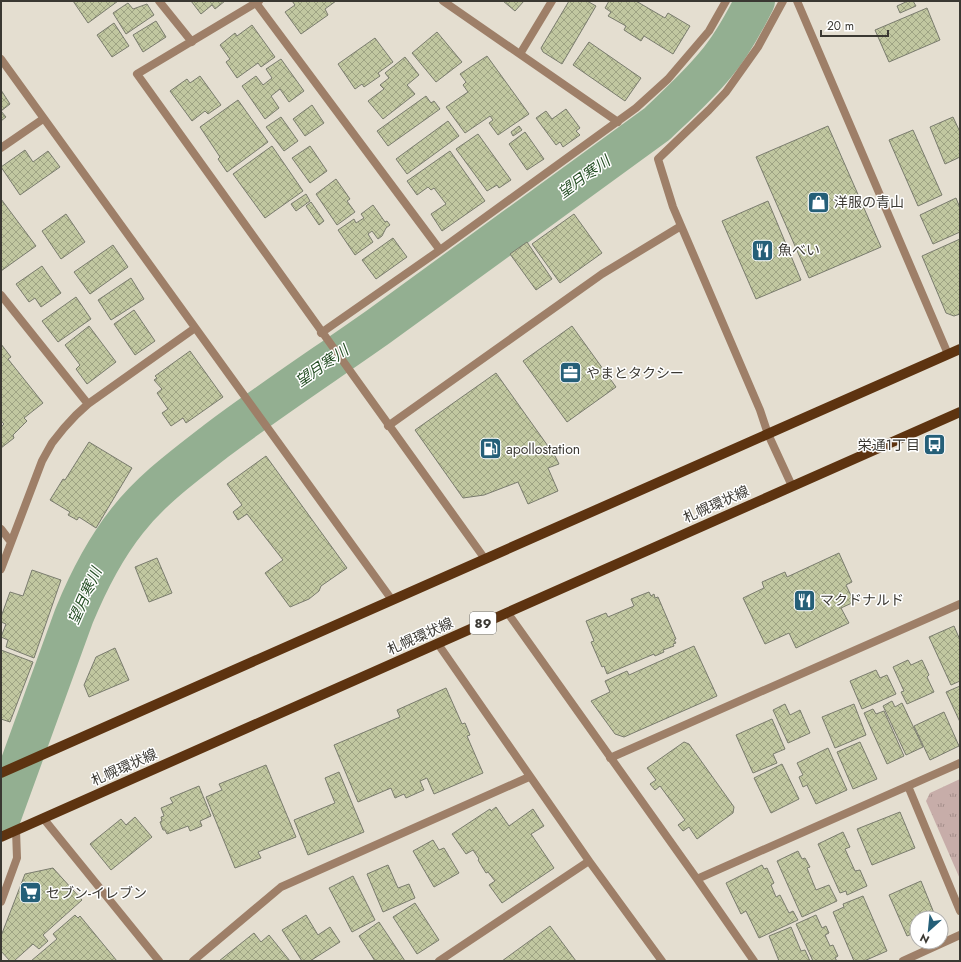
<svg xmlns="http://www.w3.org/2000/svg" width="961" height="962" font-family="Jost,'Noto Sans JP',sans-serif">
  <style>
    .grass { fill: url(#grass-tufts) }
    .lines { fill: none; stroke-linecap: round; stroke-linejoin: round }
    .river { stroke: #93af91; stroke-width: 40 }
    .building { fill: url(#building-cross-hatch); stroke: #7a7c6e }
    .minor { stroke: #9e7f68; stroke-width: 8 }
    .primary { stroke: #5d3310; stroke-width: 10 }
    .labels { text-anchor: middle; stroke-width: 3; stroke-linejoin: round; paint-order: stroke }
    .shield { fill: #fff; stroke: #757470; stroke-width: 1 }
    .shield-label { font-size: 13px; font-weight: bold; fill: #3a3832 }
    .poi-label { font-size: 14px; fill: #3a3832; stroke: #fff; text-anchor: start }
    .street-label { font-size: 14px; fill: #3a3832; stroke: #fff }
    .water-label { font-size: 15px; font-style: italic; fill: #264f25; stroke: #fff }
  </style>
  <defs>
    <pattern id="grass-tufts" width="24" height="20" patternUnits="userSpaceOnUse"><rect width="24" height="20" fill="#c7ada9"/><path d="M3 7l-1-3M5 7V3M7 7l1-3M15 17l-1-3M17 17v-4M19 17l1-3" fill="none" stroke="#a38e8a"/></pattern>
    <pattern id="building-cross-hatch" width="8" height="8" patternUnits="userSpaceOnUse"><rect width="8" height="8" fill="#c1c7a0"/><path d="M0 0l8 8M0 8l8-8" fill="none" stroke="#9ea383"/></pattern>
  </defs>
  <rect width="100%" height="100%" fill="#e4ded0"/>
  <path class="grass" d="M960,779v100l-34,-78 4,-8z"/>
  <g class="lines">
    <path class="river" d="M1,817l73,-201c14,-34 30,-66 53,-95 25,-32 57,-55 89,-80 53,-40 108,-76 162,-114 93,-68 186,-135 279,-203 20,-19 41,-38 59,-60 16,-19 28,-41 39,-63"/>
  </g>
  <path class="building" d="M73,1h45l-30,22z
    M191,1h34l-10,8 -3,-4 -11,9z
    M292,1h44l-11,8 3,6 -27,19 -16,-22 10,-7z
    M503,1h21l-9,10z
    M569,1h18l9,5 -34,58 -19,-12 -2,-4z
    M609,1h27l29,17 3,-5 22,13 -17,28 -29,-18 -3,5 -17,-11 2,-4 -18,-10 3,-4 -6,-4z
    M908,1h5l3,5 -16,7 -3,-7z
    M128,3l5,6 14,-5 7,11 -28,19 -13,-21z
    M927,8l13,32 -51,22 -14,-32z
    M156,21l10,16 -23,15 -10,-17z
    M114,23l15,23 -17,11 -15,-22z
    M252,25l23,32 -14,10 -3,-4 -21,15 -11,-16 4,-3 -10,-14 15,-12 2,3z
    M437,32l25,30 -26,20 -24,-29z
    M375,38l18,24 -15,11 2,3 -16,11 -2,-3 -7,5 -17,-25z
    M589,42l52,36 -16,23 -52,-36z
    M487,56l42,58 -31,21 -9,-12 4,-3 -3,-4 -25,17 -19,-26 22,-15 -5,-7 3,-3 -6,-8z
    M405,57l14,18 -12,10 8,9 -32,25 -15,-18 16,-12 -4,-4 9,-7 -4,-5z
    M281,59l23,32 -15,11 -9,-13 -9,7 8,12 -14,11 -23,-33 14,-10 7,9 9,-7 -6,-9z
    M200,76l21,29 -13,9 -3,-3 -13,10 -22,-30 17,-12 3,4z
    M1,90l9,14 -9,7z
    M426,96l5,7 3,-2 6,8 -52,37 -11,-15z
    M238,100l30,42 -41,30 -9,-13 2,-2 -20,-30z
    M312,105l12,18 -19,13 -12,-17z
    M566,109l14,19 -4,3 4,4 -17,12 -3,-5 -4,3 -20,-27 10,-7 6,8z
    M1,111l5,6 -5,4z
    M281,117l17,24 -14,10 -18,-24z
    M953,117l7,15v25l-15,7 -15,-37z
    M448,121l11,15 -52,38 -11,-15z
    M519,126l3,4 -9,6 -2,-4z
    M828,126l53,121 -72,31 -53,-121z
    M913,130l29,65 -24,11 -29,-66z
    M525,132l19,27 -17,11 -18,-26z
    M478,134l33,46 -12,8 -2,-3 -10,6 -31,-42z
    M272,146l31,45 -38,27 -32,-44z
    M310,146l17,25 -17,12 -18,-25z
    M25,150l8,12 15,-11 12,16 -40,28 -19,-28z
    M450,151l35,50 -43,30 -11,-17 15,-10 -12,-16 -3,2 -3,-3 -11,8 -10,-14z
    M336,179l14,20 -3,2 8,11 -18,13 -21,-31z
    M306,194l4,7 -14,10 -5,-7z
    M956,198l4,10v24l-27,12 -13,-29z
    M1,199l35,47 -35,25z
    M768,201l33,79 -45,19 -34,-78z
    M311,202l13,19 -5,4 -13,-19z
    M373,205l12,17 2,-1 3,4 -4,3 -4,8 -4,3 -6,-8 -4,3 5,8 -18,13 -17,-25 16,-11 2,4 8,-5 -3,-4z
    M66,214l19,28 -24,17 -19,-28z
    M574,214l28,39 -42,30 -28,-39z
    M393,238l14,19 -31,22 -14,-19z
    M960,239v75l-6,2 -8,-3 -24,-57z
    M527,242l25,37 -16,11 -26,-36z
    M113,245l15,22 -38,27 -16,-22z
    M42,266l19,27 -20,14 -6,-9 -6,4 -13,-18z
    M131,278l13,21 -33,21 -13,-20z
    M76,297l15,22 -33,23 -16,-21z
    M134,310l21,31 -20,14 -21,-31z
    M89,326l27,36 -29,22 -11,-15 4,-4 -15,-20z
    M572,326l44,61 -49,35 -44,-61z
    M1,344l10,13 -3,2 35,44 -19,15 3,3 -14,14 1,3 -13,10v-21l3,-3 -3,-3z
    M190,351l33,46 -37,26 -3,-5 -12,8 -9,-13 6,-4 -11,-16 5,-4 -8,-9 3,-2 -2,-2z
    M496,373l59,83 4,8 -11,4 10,23 -30,13 -10,-22 -34,13 -21,3 -48,-68z
    M89,442l43,26 -36,60 -17,-11 -2,3 -9,-5 2,-3 -20,-12 13,-21 2,1z
    M266,456l81,112 -26,18 -2,5 -10,8 -19,8 -25,-34 18,-13 -36,-46 -9,6 -5,-8 9,-7 -15,-21z
    M839,553l13,29 -6,3 8,17 -13,6 8,15 -53,25 -7,-15 -24,11 -22,-46 21,-10 -2,-6 23,-10 2,5z
    M157,558l15,35 -23,9 -14,-35z
    M32,570l29,10 -27,78 -28,-11 2,-7 -7,-3 5,-13 -5,-2v-5l9,-25 13,4z
    M649,592l2,4 3,-2 1,4 3,-1 18,42 -2,1 2,3 -3,1 1,2 -11,4 1,2 -9,4 -1,-2 -47,20 -3,-8 -2,1 -11,-25 3,-1 -8,-20 20,-8 2,4 26,-11 -3,-7z
    M954,626l6,14v41l-9,4 -22,-48z
    M694,646l23,50 -93,41 -9,-3 -24,-33 19,-9 -5,-11 22,-10 2,4z
    M115,648l14,32 -40,17 -5,-12 12,-28z
    M1,650l32,12 -23,60 -9,-3z
    M908,660l3,5 11,-5 7,15 -2,2 7,15 -27,12 -6,-12 3,-1 -11,-24z
    M876,670l4,8 7,-3 9,19 -34,15 -12,-28z
    M960,686v36l-14,-30z
    M446,688l16,36 3,-1 5,12 -3,1 16,37 -49,21 -7,-16 -7,3 4,9 -18,8 -2,-4 -9,4 -4,-10 -33,14 -24,-57 66,-28 -3,-7z
    M892,701l3,6 7,-4 21,44 -17,8 -23,-49z
    M785,704l5,11 10,-5 10,23 -22,10 -15,-33z
    M854,704l12,31 -31,13 -13,-31z
    M873,709l3,5 8,-3 20,45 -17,8 -23,-51z
    M944,712l15,34 -29,14 -16,-34z
    M772,719l13,30 -12,5 4,9 -24,10 -17,-38z
    M684,742l5,2 45,63 -1,6 -36,26 -8,-12 -6,4 -5,-6 7,-5 -25,-34 -5,4 -5,-6 6,-4 -9,-12z
    M860,742l17,37 -24,10 -16,-37z
    M828,748l19,42 -31,14 -9,-19 -4,2 -4,-10 4,-2 -6,-12z
    M782,764l17,35 -28,14 -17,-35z
    M266,765l30,72 -38,15 3,6 -26,10 -29,-71 16,-7 -3,-6z
    M339,772l25,60 -56,23 -14,-35 41,-17 -10,-25z
    M199,786l12,30 -11,5 2,5 -12,5 -2,-5 -21,8 -2,-4h-2l-3,-8 2,-1 -1,-4 3,-1 -3,-8 12,-5 -3,-5z
    M496,807l13,19 24,-17 11,17 -13,8 23,34 -52,35 -13,-18 6,-4 -7,-9 -2,1 -8,-13 1,-1 -6,-9 -7,4 -14,-20 38,-25 1,2z
    M900,812l15,36 -43,17 -15,-36z
    M135,817l17,20 -41,33 -21,-26 31,-25 5,6z
    M843,832l7,15 -5,2 10,22 5,-1 7,16 -20,9 -1,-4 -6,2 -22,-49z
    M433,840l6,10 5,-2 15,25 -25,14 -21,-36z
    M798,851l4,8 3,-1 5,9 -3,1 9,22 13,-5 8,16 -35,16 -25,-56z
    M388,865l10,23 11,-4 6,14 -32,14 -16,-38z
    M762,865l2,4 3,-1 7,15 -3,2 5,12 4,-2 9,18 4,-2 5,9 -39,18 -13,-27 -5,3 -15,-31z
    M53,868l29,32 -39,35 5,6 -9,8 -6,-5 -19,17h-4l-9,-10v-15l24,-62z
    M353,876l22,44 -23,12 -23,-44z
    M921,881l15,37h-19v14l-10,4 -18,-41z
    M863,896l24,55 -23,10h-10l-21,-49 11,-5 -1,-3z
    M415,903l24,37 -22,14 -24,-37z
    M75,915l3,3 2,-2 37,45h-86l26,-22 -4,-5z
    M306,915l12,20 12,-8 10,15 -30,19h-8l-20,-31z
    M816,915l6,13 4,-2 3,7 -4,2 5,11 3,-1 5,11 -3,2 2,3h-24l-17,-37z
    M379,922l26,39h-30l-16,-25z
    M550,926l26,35h-74z
    M791,927l10,24 4,-1 5,11h-31l-10,-25z
    M254,933l7,9 8,-7 21,26h-71z"/>
  <g class="lines">
    <path class="minor" d="M159,1l33,41
      M259,1l-122,73 348,485
      M443,1l175,121
      M783,1l-25,46 -32,45 -17,18 -51,49 15,48 87,203 8,24 24,52
      M797,1l151,353
      M256,3l184,247
      M520,54l32,-53
      M1,59l391,541
      M1,148l42,-29
      M1,295l87,109
      M321,333l119,-83 196,-142 32,-29 41,-48 17,-30
      M388,426l214,-152 79,-48
      M1,529l10,13
      M1,569l41,-108 10,-18 12,-15 12,-13 12,-11 107,-76
      M507,612l190,267 57,82
      M438,644l151,217 73,100
      M610,758l350,-154
      M908,786l52,125
      M43,818l116,143
      M697,879l263,-116
      M1,902l16,-44 -1,-28
      M193,961l88,-74 248,-110
      M439,961l150,-100
      M903,961l57,-26"/>
    <path class="primary" d="M1,773l959,-424
      M1,837l959,-425"/>
  </g>
  <defs>
    <symbol id="shop-square" viewBox="-11 -11 22 22"><rect x="-9" y="-9" width="18" height="18" rx="4" fill="#255f78" stroke="#fff"/><path d="M-5-2.5h2.3a2.7 3.5 0 0 1 5.4 0H5L5.5 6h-11ZM-1.5-2.5h3a1.5 2.3 0 0 0-3 0Z" fill="#fff"/></symbol>
    <symbol id="restaurant-square" viewBox="-11 -11 22 22"><rect x="-9" y="-9" width="18" height="18" rx="4" fill="#255f78" stroke="#fff"/><path d="M-5-6h1v4h1v-4h1v4h1v-4h1v5L-1.5 .5V6h-2V.5L-5-1ZM5-6V6H3V1.5H1.5Q1.5-4 5-6Z" fill="#fff"/></symbol>
    <symbol id="office-square" viewBox="-11 -11 22 22"><rect x="-9" y="-9" width="18" height="18" rx="4" fill="#255f78" stroke="#fff"/><path d="M-6-3h4V-5.5h4V-3h4V5H-6ZM-1-4.5V-3h2v-1.5ZM-6 0V1H6V0Z" fill="#fff"/></symbol>
    <symbol id="bus-square" viewBox="-11 -11 22 22"><rect x="-9" y="-9" width="18" height="18" rx="4" fill="#255f78" stroke="#fff"/><path d="M-5-6H5V4H4V6H2V4H-2V6H-4V4H-5ZM-3.5-4V0h7V-4ZM-3.5 1.2v1.5H-2V1.2ZM2 1.2v1.5H3.5V1.2Z" fill="#fff"/></symbol>
    <symbol id="fuel-square" viewBox="-11 -11 22 22"><rect x="-9" y="-9" width="18" height="18" rx="4" fill="#255f78" stroke="#fff"/><path d="M-5.5-6h7V0h2V4h1.3V-2.5L3-4.5l.8-.8L6-3V5H2.5V1h-1V6h-7ZM-4.2-4.7v3.2H.2V-4.7Z" fill="#fff"/></symbol>
    <symbol id="supermarket-square" viewBox="-11 -11 22 22"><rect x="-9" y="-9" width="18" height="18" rx="4" fill="#255f78" stroke="#fff"/><path d="M-6-5.5h2.5l.6 2H6L4.5 2H-2.5L-4.4-4H-6ZM-1.5 3.2a1.3 1.3 0 1 0 .1 0ZM3 3.2a1.3 1.3 0 1 0 .1 0Z" fill="#fff"/></symbol>
  </defs>
  <g fill-rule="evenodd">
    <use href="#shop-square" x="806" y="190" width="25" height="25"/>
    <use href="#restaurant-square" x="750" y="238" width="25" height="25"/>
    <use href="#office-square" x="558" y="360" width="25" height="25"/>
    <use href="#bus-square" x="922" y="432" width="25" height="25"/>
    <use href="#fuel-square" x="478" y="436" width="25" height="25"/>
    <use href="#restaurant-square" x="792" y="588" width="25" height="25"/>
    <use href="#supermarket-square" x="18" y="880" width="25" height="25"/>
  </g>
  <g class="labels">
    <rect class="shield" x="470" y="612" width="26" height="22" rx="3"/>
    <g class="shield-label">
      <text x="483" y="628">89</text>
    </g>
    <g class="poi-label">
      <text x="834" y="207">洋服の青山</text>
      <text x="778" y="255">魚べい</text>
      <text x="586" y="378">やまとタクシー</text>
      <text x="920" y="450" text-anchor="end">栄通1丁目</text>
      <text x="506" y="454">apollostation</text>
      <text x="820" y="605">マクドナルド</text>
      <text x="46" y="898">セブン-イレブン</text>
    </g>
    <g class="street-label">
      <text transform="translate(716 504) rotate(-24)" y="5">札幌環状線</text>
      <text transform="translate(420 636) rotate(-24)" y="5">札幌環状線</text>
      <text transform="translate(124 767) rotate(-24)" y="5">札幌環状線</text>
    </g>
    <g class="water-label">
      <text transform="translate(584 177) rotate(-36)" y="5">望月寒川</text>
      <text transform="translate(322 366) rotate(-35)" y="5">望月寒川</text>
      <text transform="translate(85 596) rotate(-66)" y="5">望月寒川</text>
    </g>
  </g>
  <rect width="961" height="962" fill="none" stroke="#3a3832" stroke-width="4"/>
  <g transform="translate(929 930) rotate(207)"><circle r="19" fill="#ffffff" stroke="#b0afad"/>
  <path d="M0-3L7 15L0 10L-7 15Z" fill="#255f78"/>
  <text y="-6" font-size="11" font-weight="bold" text-anchor="middle" fill="#3a3832">N</text>
  </g>
  <path d="M821 30v6h67v-6" fill="none" stroke="#3a3832" stroke-width="2"/>
  <text x="827" y="30" font-size="12" fill="#3a3832" stroke="#ffffff" stroke-width="3" paint-order="stroke">20 m</text>
</svg>
